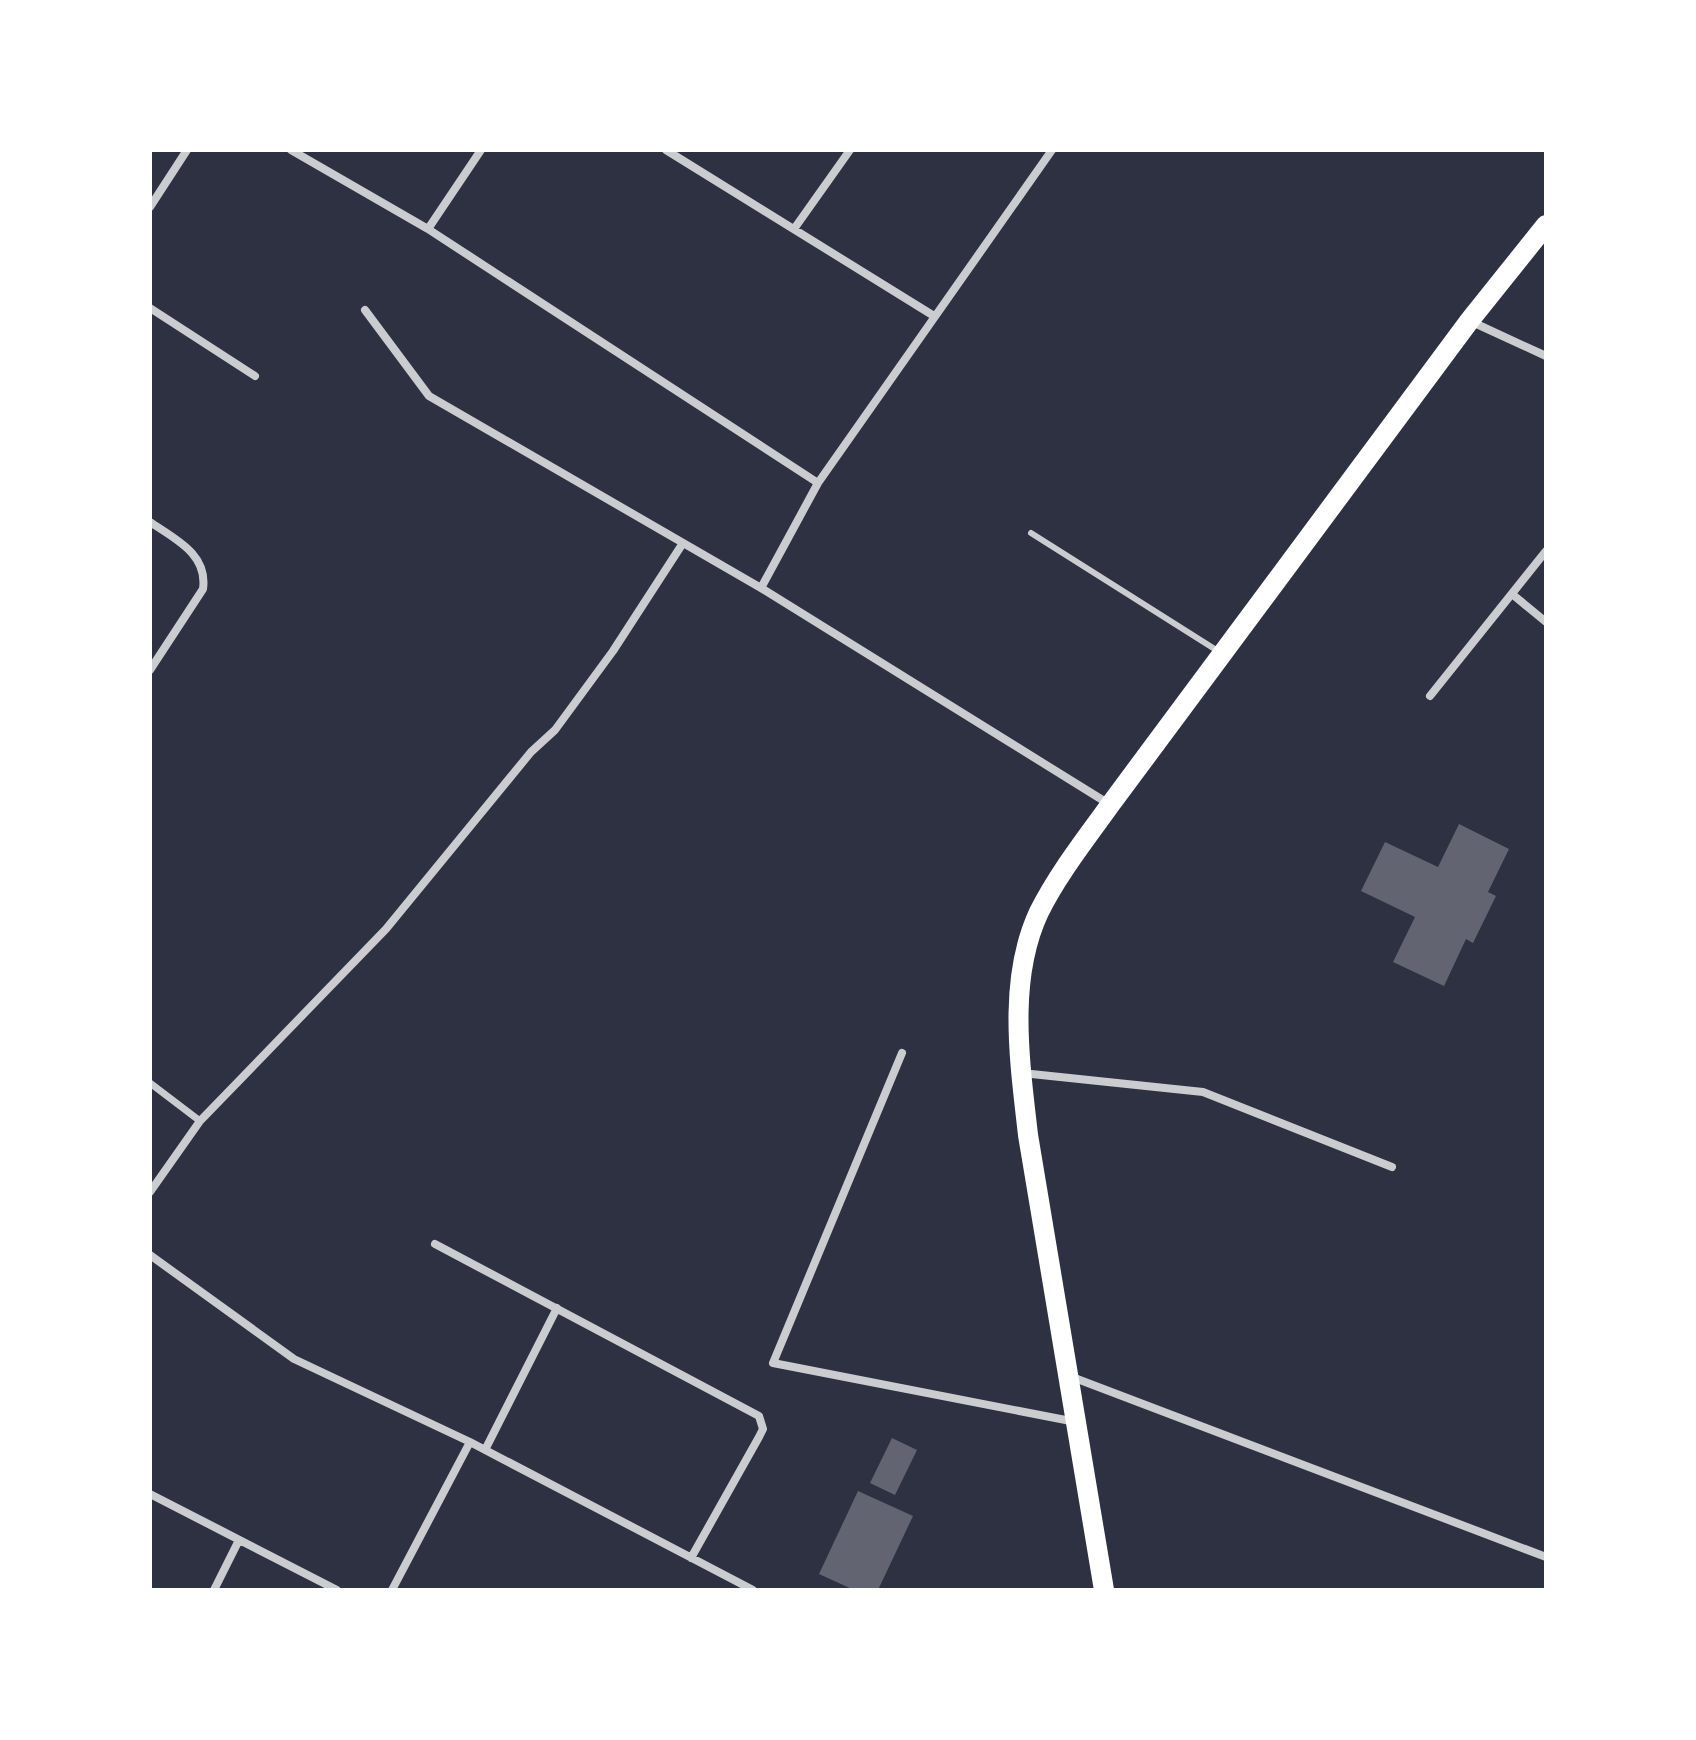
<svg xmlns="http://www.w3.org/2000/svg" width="1696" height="1740" font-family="'Times New Roman',serif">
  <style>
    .building { fill: #626471 }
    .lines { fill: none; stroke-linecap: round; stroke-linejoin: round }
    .service { stroke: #caccd0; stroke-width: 6 }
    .pedestrian { stroke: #caccd0; stroke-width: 7 }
    .minor { stroke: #caccd0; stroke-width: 8 }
    .primary { stroke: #fff; stroke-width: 20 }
  </style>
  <rect width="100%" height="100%" fill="#2d3142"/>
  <path class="building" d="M1459,824l50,25 -21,43 8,4 -23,47 -7,-4 -22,47 -51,-24 22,-45 -54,-26 24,-49 53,25z
    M892,1438l25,12 -22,45 -25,-12z
    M858,1491l55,25 -35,74h-24l-35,-16z"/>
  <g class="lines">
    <path class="service" d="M1031,533l190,120"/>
    <path class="pedestrian" d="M150,1083l50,38"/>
    <path class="minor" d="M291,150l137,79 390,254
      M666,150l268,166
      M150,207l37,-57
      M428,229l53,-79
      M794,229l56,-79
      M150,308l105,68
      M365,310l64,86 332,192 348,216
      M1470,321l76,35
      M150,522c25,17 58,32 53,67l-53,81
      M761,588l57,-105 234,-333
      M1512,594l34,28
      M1430,696l116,-145
      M902,1053l-129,310 303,59
      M1022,1073l181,19 189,75
      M150,1192l50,-71 186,-192 145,-177 24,-22 58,-79 70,-108
      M435,1244l324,172 4,13 -4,8 -68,121
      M150,1255l144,104 176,83 283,148
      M1072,1377l474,180
      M485,1450l72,-142
      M150,1494l187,96
      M214,1590l25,-50
      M392,1590l78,-148"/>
    <path class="primary" d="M1104,1590l-76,-455c-8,-72 -21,-155 11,-223 19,-38 46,-72 71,-107l360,-485 76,-95"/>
  </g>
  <rect width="1696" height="1740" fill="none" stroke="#ffffff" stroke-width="304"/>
</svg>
